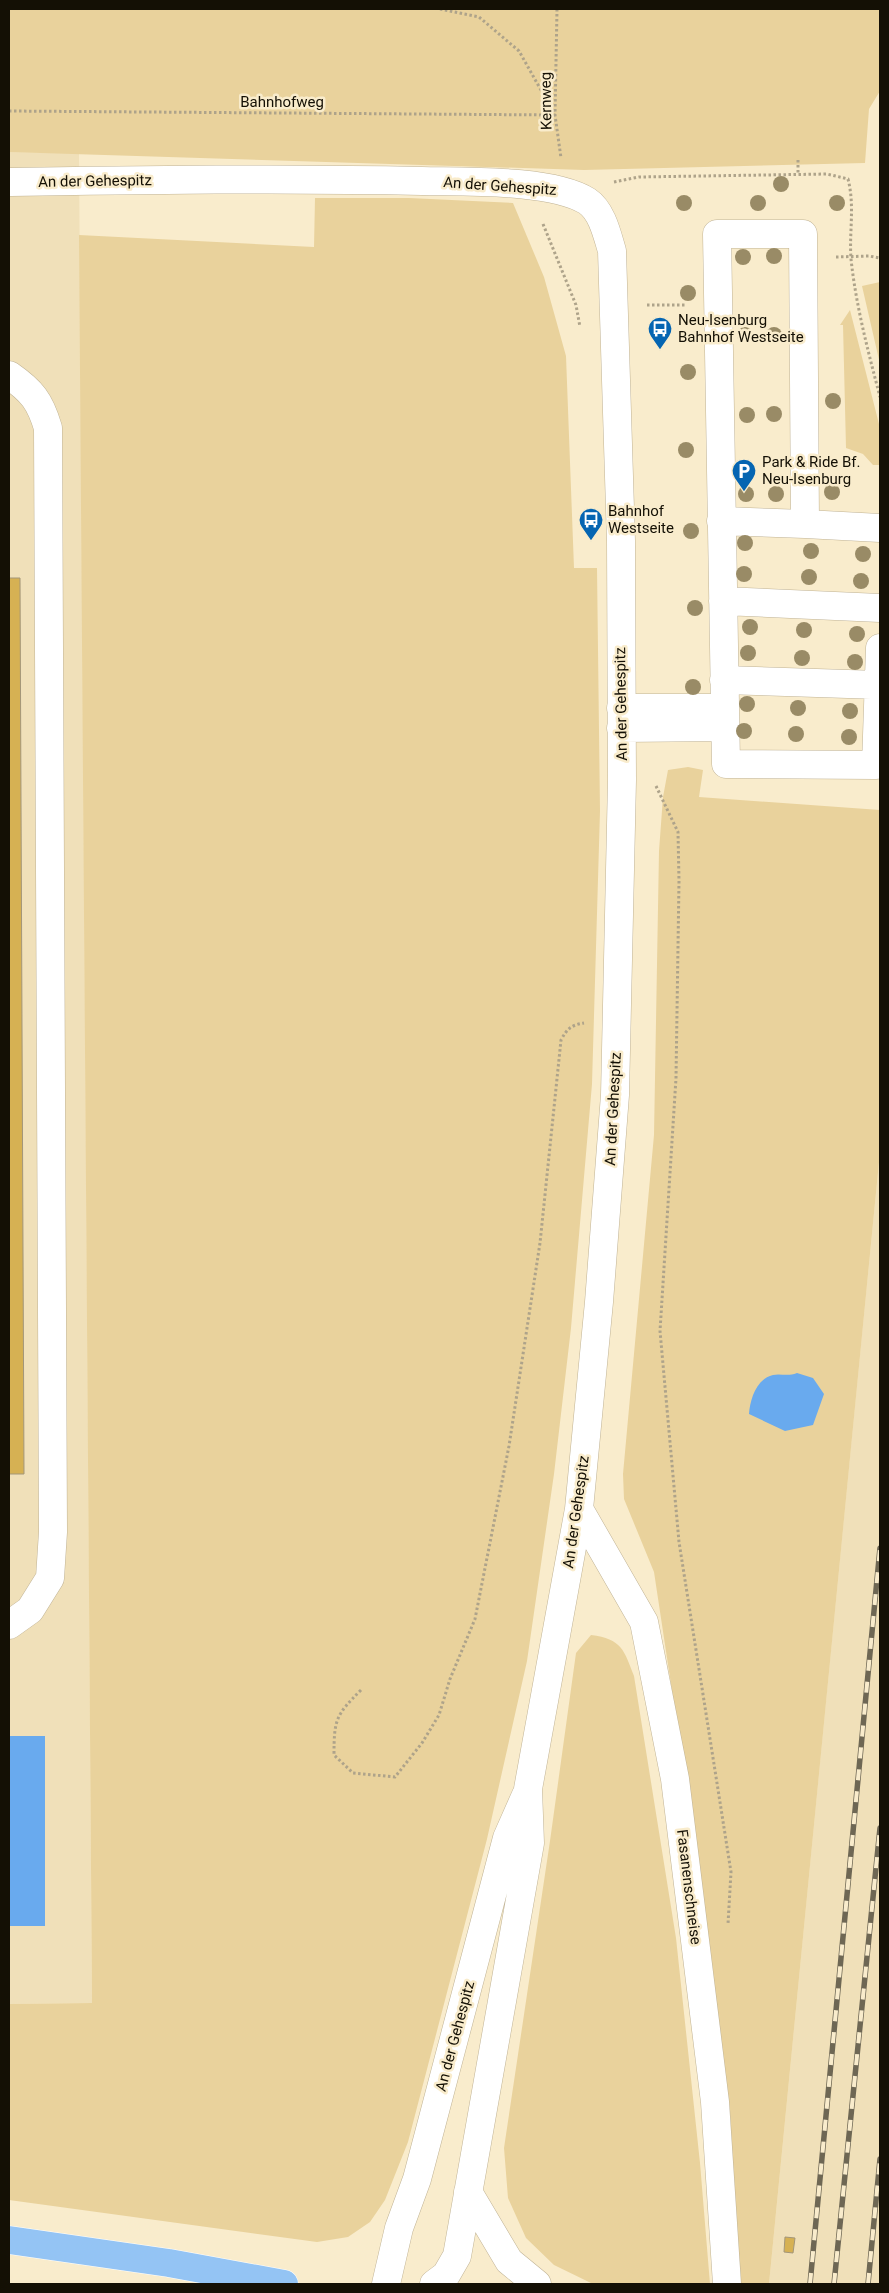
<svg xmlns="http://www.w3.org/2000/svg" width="889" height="2293" font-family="Roboto,sans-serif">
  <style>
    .built { fill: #f0e0b9 }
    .green { fill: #e9d29c }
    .water { fill: #69aaee }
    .building { fill: #d6b153; stroke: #a39679 }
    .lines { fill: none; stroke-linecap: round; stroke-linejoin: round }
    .minor-casing { stroke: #c0b395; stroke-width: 29 }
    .major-casing { stroke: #fff; stroke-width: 29 }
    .path { stroke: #aea38a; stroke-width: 3; stroke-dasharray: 2.5 2.5; stroke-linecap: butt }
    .minor { stroke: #fff; stroke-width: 28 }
    .major { stroke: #94c4f4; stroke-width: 28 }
    .rail-casing { stroke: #6e6754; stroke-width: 5.5 }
    .rail { stroke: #f9eccc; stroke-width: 4; stroke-dasharray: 11; stroke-linecap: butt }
    .tree { fill: #998b66 }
    .labels { text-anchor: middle; stroke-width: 5; stroke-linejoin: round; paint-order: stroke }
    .street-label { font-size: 15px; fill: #141005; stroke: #f9eccc }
    .poi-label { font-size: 15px; fill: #141005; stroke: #f9eccc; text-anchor: start }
  </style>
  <rect width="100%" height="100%" fill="#f9eccc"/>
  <path class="built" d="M9,152l70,1 13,1850 -83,1z
    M880,1152v1132h-111l85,-868z"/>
  <path class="green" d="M9,9h871v82l-11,18 -4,54 -281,7 -575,-18z
    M315,198h94l104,5 31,74 22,79 8,212h23l3,243 -8,273 -21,244 -17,146 -27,187 -40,178 -79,303 -23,58 -15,22 -22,15 -31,5 -308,-42v-196l83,-1 -13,-1768 235,12z
    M880,282v82l-18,-78z
    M850,310l30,118v37h-7l-10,-11 -17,-6 -3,-123h-3z
    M688,767l15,3 -4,27 181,13v342l-111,1132h-31l-8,-172 -38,-289 -38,-251 -30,-73 -1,-25 31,-339 5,-284 4,-54 5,-27z
    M591,1635c31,4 33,15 43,41l42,262 24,225 10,121h-117l-39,-19 -28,-27 -18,-40 -4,-50 46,-307 26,-188z"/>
  <path class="water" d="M797,1373l16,5 11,16 -11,31 -28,6 -36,-17c1,-14 7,-35 24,-39 8,-2 14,2 24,-2z
    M9,1736h36v190h-36z"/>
  <path class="building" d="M9,578h11l4,896h-15z
    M785,2237l10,1 -2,15 -9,-1z"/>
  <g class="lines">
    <defs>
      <path id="minor" d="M9,182c138,-2 275,-4 413,-1 43,1 129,-2 165,20 15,10 20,33 25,50l9,290 1,239 -7,315 -16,207 -20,207 -51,280 2,54 -73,413 -11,19 -12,9
        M9,375c23,16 31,26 39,53l5,1104 -3,46 -20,32 -21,15
        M721,521l84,3
        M880,528l-75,-4 -2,-290h-86l9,530 150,1 4,-117
        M723,601l157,7
        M724,680l155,5
        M621,708h95
        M621,728l104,-1
        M579,1509l65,113 31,157 40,323 12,182
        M468,2192l41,69 28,23
        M386,2284l13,-56 18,-49 90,-341 19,-43"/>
      <path id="major" d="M9,2240l160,23 115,21"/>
    </defs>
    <use href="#minor" class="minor-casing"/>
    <use href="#major" class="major-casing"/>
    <path class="path" d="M440,9l39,8 40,34 36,64
      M557,9l-2,106 6,43
      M9,111l546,4
      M798,160v15
      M614,182l25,-5 188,-3 21,5c7,27 1,53 3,80 5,47 17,92 29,138
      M543,224l33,81 4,22
      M836,257l33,-1 11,2
      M647,305h38
      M656,786l22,46 1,49 -3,197 -16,253 19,211 52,330 -3,52
      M361,1690c-25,25 -27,29 -27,65l19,18 42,4 27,-34 17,-28 11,-36 25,-60 34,-173 31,-203 21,-203c6,-11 10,-15 23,-17"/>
    <use href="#minor" class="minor"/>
    <use href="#major" class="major"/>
    <defs>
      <path id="rail" d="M810,2284l70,-736
        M834,2284l46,-456
        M868,2284l12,-125"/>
    </defs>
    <use href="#rail" class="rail-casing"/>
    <use href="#rail" class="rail"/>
  </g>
  <g class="tree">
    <circle cx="781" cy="184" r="8"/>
    <circle cx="684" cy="203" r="8"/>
    <circle cx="758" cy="203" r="8"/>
    <circle cx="837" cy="203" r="8"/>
    <circle cx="774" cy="256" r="8"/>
    <circle cx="743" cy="257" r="8"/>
    <circle cx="688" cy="293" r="8"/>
    <circle cx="745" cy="335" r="8"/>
    <circle cx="774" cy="335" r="8"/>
    <circle cx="688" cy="372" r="8"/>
    <circle cx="833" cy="401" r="8"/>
    <circle cx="774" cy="414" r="8"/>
    <circle cx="747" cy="415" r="8"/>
    <circle cx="686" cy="450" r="8"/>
    <circle cx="832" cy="492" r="8"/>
    <circle cx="746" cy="494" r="8"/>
    <circle cx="776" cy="494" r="8"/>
    <circle cx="691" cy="531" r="8"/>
    <circle cx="745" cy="543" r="8"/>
    <circle cx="811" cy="551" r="8"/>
    <circle cx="863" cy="554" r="8"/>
    <circle cx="744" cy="574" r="8"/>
    <circle cx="809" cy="577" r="8"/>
    <circle cx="861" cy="581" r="8"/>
    <circle cx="695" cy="608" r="8"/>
    <circle cx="750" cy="627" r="8"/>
    <circle cx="804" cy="630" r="8"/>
    <circle cx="857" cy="634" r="8"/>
    <circle cx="748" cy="653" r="8"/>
    <circle cx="802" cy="658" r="8"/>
    <circle cx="855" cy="662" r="8"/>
    <circle cx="693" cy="687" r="8"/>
    <circle cx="747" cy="704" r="8"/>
    <circle cx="798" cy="708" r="8"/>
    <circle cx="850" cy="711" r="8"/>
    <circle cx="744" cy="731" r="8"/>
    <circle cx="796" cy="734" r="8"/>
    <circle cx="849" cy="737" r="8"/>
  </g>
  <defs>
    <symbol id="bus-pin" viewBox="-11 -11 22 30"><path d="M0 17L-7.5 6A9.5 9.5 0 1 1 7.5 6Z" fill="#0565b2" stroke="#f9eccc"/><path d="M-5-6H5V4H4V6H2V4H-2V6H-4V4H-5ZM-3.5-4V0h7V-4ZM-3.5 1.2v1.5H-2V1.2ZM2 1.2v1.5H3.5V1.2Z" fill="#fff"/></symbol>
    <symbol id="parking-pin" viewBox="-11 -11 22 30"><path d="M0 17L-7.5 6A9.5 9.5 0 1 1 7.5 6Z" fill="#0565b2" stroke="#f9eccc"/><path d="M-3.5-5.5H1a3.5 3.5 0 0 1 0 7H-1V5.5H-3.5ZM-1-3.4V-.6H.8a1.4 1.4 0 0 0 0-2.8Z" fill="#fff"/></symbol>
  </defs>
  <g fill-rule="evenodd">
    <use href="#bus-pin" x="646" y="315" width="28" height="38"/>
    <use href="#parking-pin" x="730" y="457" width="28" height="38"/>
    <use href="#bus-pin" x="577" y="506" width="28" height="38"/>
  </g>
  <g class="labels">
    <g class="street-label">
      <text transform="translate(546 101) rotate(-91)" y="5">Kernweg</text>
      <text x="282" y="107">Bahnhofweg</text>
      <text transform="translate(95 181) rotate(-1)" y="5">An der Gehespitz</text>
      <text transform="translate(500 186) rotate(4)" y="5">An der Gehespitz</text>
      <text transform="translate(621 704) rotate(-91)" y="5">An der Gehespitz</text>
      <text transform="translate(613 1109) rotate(-87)" y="5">An der Gehespitz</text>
      <text transform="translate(576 1512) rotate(-82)" y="5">An der Gehespitz</text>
      <text transform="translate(689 1887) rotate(83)" y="5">Fasanenschneise</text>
      <text transform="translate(455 2036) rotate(-75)" y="5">An der Gehespitz</text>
    </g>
    <g class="poi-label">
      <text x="678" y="325">Neu-Isenburg<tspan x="678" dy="17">Bahnhof Westseite</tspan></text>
      <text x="762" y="467">Park &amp; Ride Bf.<tspan x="762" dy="17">Neu-Isenburg</tspan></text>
      <text x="608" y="516">Bahnhof<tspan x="608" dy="17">Westseite</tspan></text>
    </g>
  </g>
  <rect width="889" height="2293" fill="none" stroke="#141005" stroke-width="20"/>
</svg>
